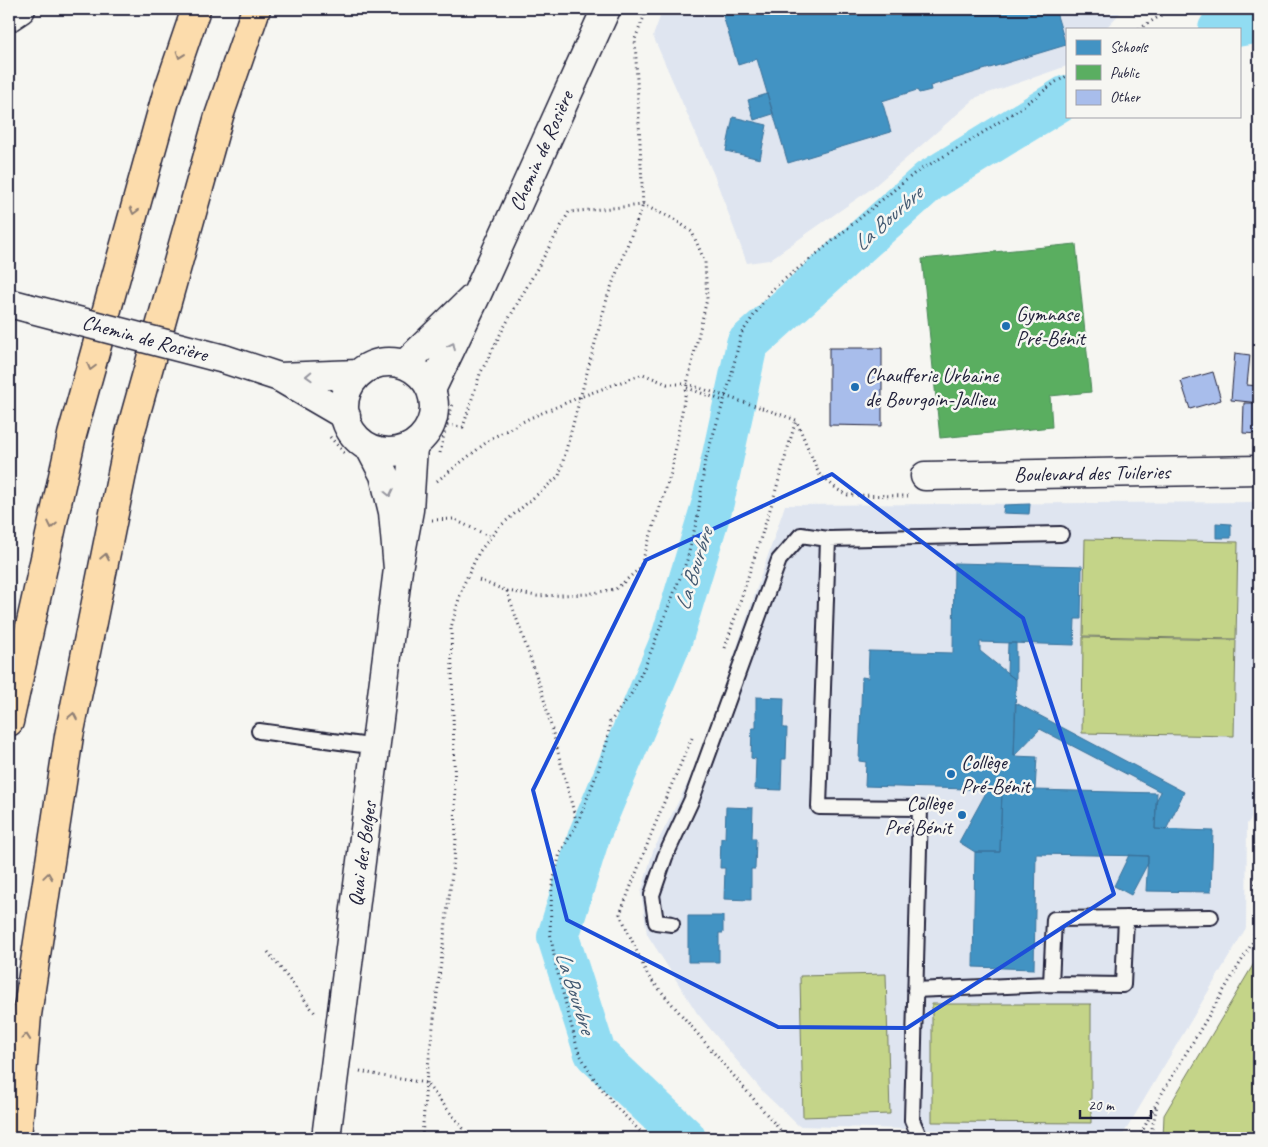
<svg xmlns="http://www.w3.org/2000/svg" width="1268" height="1147" font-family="Caveat,sans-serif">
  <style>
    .built { fill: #dfe5f0 }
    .green { fill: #c4d488; stroke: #737b62 }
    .schools { fill: #4393c3; stroke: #39719a }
    .public { fill: #5aae61; stroke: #498456 }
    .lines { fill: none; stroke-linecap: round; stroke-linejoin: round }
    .river { stroke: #91dcf2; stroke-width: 42 }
    .building { fill: #a8bdeb; stroke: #22223b }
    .service-casing { stroke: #22223b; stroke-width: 18 }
    .minor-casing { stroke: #22223b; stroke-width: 31 }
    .motorway-casing { stroke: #22223b; stroke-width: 31 }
    .path { stroke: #22223b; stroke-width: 3; stroke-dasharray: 1 4; stroke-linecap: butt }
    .service { stroke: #f6f6f2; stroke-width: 14 }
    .minor { stroke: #f6f6f2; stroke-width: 28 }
    .motorway { stroke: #fcdcac; stroke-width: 28 }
    .minor-bridge-casing { stroke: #22223b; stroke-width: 31; stroke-linecap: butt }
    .path-bridge { stroke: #22223b; stroke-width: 3; stroke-dasharray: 1 4; stroke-linecap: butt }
    .minor-bridge { stroke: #f6f6f2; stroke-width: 28 }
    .oneway { stroke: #8f7f74 }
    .oneway2 { stroke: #9797a0 }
    .marked { fill: none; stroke: #1d4ed8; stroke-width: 4; stroke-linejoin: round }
    .poi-dot { fill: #1f6fb2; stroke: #f6f6f2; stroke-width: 2 }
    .labels { text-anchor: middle; stroke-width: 5; stroke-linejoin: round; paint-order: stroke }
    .street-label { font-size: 21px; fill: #22223b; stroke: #f6f6f2 }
    .poi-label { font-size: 21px; fill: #22223b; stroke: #f6f6f2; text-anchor: start }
    .water-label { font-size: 22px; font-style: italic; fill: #435a72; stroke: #f6f6f2 }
  </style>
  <rect width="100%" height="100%" fill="#f6f6f2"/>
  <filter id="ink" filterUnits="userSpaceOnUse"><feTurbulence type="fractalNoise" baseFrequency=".02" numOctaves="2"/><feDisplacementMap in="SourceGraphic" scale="10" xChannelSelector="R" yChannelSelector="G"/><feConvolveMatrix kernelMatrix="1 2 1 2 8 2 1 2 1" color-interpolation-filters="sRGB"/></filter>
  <g filter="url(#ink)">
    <path class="built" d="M663,9h466l-8,3 -16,17h-38v37l-90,31 -106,92 -102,71 -22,3 -33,-88 -61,-139z
      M1259,502v305l-12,17 -1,104 -123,207 -324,-9 -35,-33 -67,-80 -50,-79 -6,-41 12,-42 44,-86 88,-260z"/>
    <path class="green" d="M1085,539l153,3 -2,97 -153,-3z
      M1083,637l153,3 -2,96 -152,-3z
      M1259,955v183h-96l1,-23z
      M886,974l4,140 -87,3 -3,-141z
      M932,1004h159v119l-159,-1z"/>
    <path class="schools" d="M721,9h334l11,36 -136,41 1,4 -12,3 -2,-3 -35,11 9,31 -103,31 -31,-104 -19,6z
      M767,94l6,20 -19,6 -6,-20z
      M733,117l34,8 -7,34 -34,-8z
      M1030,504l-1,10 -26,-1 1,-8z
      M1216,523l15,1v14h-15z
      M954,563l128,3 -1,53h-6l-1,26 -94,-3v9l36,29 -2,76 23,1 -2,33 122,3 -2,36 58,2 -2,61 -65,-1 2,-35 -112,-2 -2,115 -61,-2 2,-115h25l2,-62 -137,-4 1,-24 -7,-1 3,-84 6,1 1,-27 84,2z
      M1008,643h8v37l-9,-7z
      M756,697l28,1 -1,30h4l-1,31h-4l-1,31 -26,-1 1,-30 -5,-1 1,-30h4z
      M1016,703l168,89 -18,38 -11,-1 1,-28 5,-9 -121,-63 -26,27z
      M988,789l14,1 -2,62h-25l-16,-10z
      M726,807l27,1 -1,30h4l-1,31h-4v31l-27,-1 1,-31h-5l1,-30h4z
      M1129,855l19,1v7l-17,32 -17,-9z
      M688,916h35v17h-4v29h-31z"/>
    <path class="public" d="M1076,244l15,148 -41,4 2,31 -112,11 -18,-179z"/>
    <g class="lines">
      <path class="river" d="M1219,29l40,-7
        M685,1138l-90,-85 -37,-116 31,-101 82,-195 42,-139 34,-158 182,-163 138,-85"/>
    </g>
    <path class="building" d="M829,348h53v78l-53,-1z
      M1235,353l15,2 -3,30 12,1v17l-28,-3z
      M1213,372l8,28 -31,9 -9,-28z
      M1244,403h15v31l-16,-1z"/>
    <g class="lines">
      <defs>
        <path id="service" d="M259,731l118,16
          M672,924l-16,-2 -4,-27 13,-38 27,-58 87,-239 22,-25 27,4
          M1051,984l72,1 3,-67
          M915,990l136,-6 3,-65 157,-2
          M920,1138l-8,-18 8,-312 -101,-1 9,-268 233,-5"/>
        <path id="minor" d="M9,17l12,-8
          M477,294l129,-285
          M9,303l19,5
          M224,359l55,18
          M344 407a45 45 0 1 1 90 0a45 45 0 1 1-90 0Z
          M405,364l72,-70 -46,96
          M346,416l-67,-39 79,-3
          M370,448l14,27 9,37 5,57 11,-59 4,-64
          M925,476l334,-6
          M326,1138c23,-190 49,-379 72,-569"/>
        <path id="motorway" d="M9,722l63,-287 94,-338 30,-88
          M17,1138l10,-123 42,-279 61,-302 89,-318 37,-107"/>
      </defs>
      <use href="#service" class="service-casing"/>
      <use href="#minor" class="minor-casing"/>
      <use href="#motorway" class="motorway-casing"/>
      <path class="path" d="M1139,29l32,-20
        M371,352l14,-2
        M687,388l37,13
        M762,408l34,12 23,54 19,16 10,5 60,1
        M446,425l7,-21
        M330,437l10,11 4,5
        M440,453l6,-28 17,2 17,-53 23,-45 66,-117 74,-7 31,14 18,13 13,30 2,37 -20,85 -16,89 -31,95 -24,21 -29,5 -50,2 -30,-5 -31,-12
        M437,481l55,-43 38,-20 50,-21 63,-23 24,10h20
        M432,520l21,-1 38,18
        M507,591l35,101 35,132
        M725,648l48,-148 23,-80
        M692,738l-30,69 -42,107 28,62 139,162
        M268,952l47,61
        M360,1071l22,5 44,7 45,55
        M786,1137l12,1
        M422,1138l4,-55 30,-242 -5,-213 11,-40 17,-36 20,-25 60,-51 49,-181 35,-90 -8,-166 12,-30
        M647,1138l-32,-32 -22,-29 -15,-26 -22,-85 -6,-34 2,-46 8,-33 17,-29 21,-53 9,-29 3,-20 21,-28 15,-30 41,-104 11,-45 7,-54 25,-80 11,-47 31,-45 41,-32 70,-58 32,-26 55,-32 46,-30 40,-29 11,-6
        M1139,1138l19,-38 96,-160 3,-114 2,-3
        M1150,1138l7,-33"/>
      <use href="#service" class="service"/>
      <use href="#minor" class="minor"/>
      <use href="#motorway" class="motorway"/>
      <defs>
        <path id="minor-bridge" d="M28,308l196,51"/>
      </defs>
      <use href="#minor-bridge" class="minor-bridge-casing"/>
      <path class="path-bridge" d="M687,384l75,24"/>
      <use href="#minor-bridge" class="minor-bridge"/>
    </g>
    <defs><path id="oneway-chevron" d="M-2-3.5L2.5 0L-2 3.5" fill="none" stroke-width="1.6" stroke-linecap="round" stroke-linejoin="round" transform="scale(1.25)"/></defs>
    <g class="oneway">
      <use href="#oneway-chevron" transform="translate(180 55) rotate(109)"/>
      <use href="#oneway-chevron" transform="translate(134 211) rotate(105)"/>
      <use href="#oneway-chevron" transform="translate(91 367) rotate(105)"/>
      <use href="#oneway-chevron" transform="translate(52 525) rotate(102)"/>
      <use href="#oneway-chevron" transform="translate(105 557) rotate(-79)"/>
      <use href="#oneway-chevron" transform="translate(73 716) rotate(-79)"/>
      <use href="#oneway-chevron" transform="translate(48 876) rotate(-82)"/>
      <use href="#oneway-chevron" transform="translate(26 1037) rotate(-85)"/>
    </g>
    <g class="oneway2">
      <use href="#oneway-chevron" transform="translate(452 346) rotate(-64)"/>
      <use href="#oneway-chevron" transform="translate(309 376) rotate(178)"/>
      <use href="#oneway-chevron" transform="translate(389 493) rotate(77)"/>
    </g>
  </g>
  <path class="marked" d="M832,474l191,144 91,276 -207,134 -129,-1 -211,-107 -34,-130 113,-230z"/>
  <g class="poi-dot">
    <circle cx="1006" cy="326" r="5"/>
    <circle cx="855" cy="387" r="5"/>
    <circle cx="951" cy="774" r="5"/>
    <circle cx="962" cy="815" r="5"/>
  </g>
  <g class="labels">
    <g class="street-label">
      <text transform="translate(541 151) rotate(-66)" y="7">Chemin de Rosière</text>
      <text transform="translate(145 338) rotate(15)" y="7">Chemin de Rosière</text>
      <text transform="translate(1092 473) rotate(-1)" y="7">Boulevard des Tuileries</text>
      <text transform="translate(362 854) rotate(-82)" y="7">Quai des Belges</text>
    </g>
    <g class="poi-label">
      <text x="1016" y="321">Gymnase<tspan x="1016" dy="24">Pré-Bénit</tspan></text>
      <text x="865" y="382">Chaufferie Urbaine<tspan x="865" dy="24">de Bourgoin-Jallieu</tspan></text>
      <text x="961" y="769">Collège<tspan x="961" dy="24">Pré-Bénit</tspan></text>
      <text x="952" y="810" text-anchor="end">Collège<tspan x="952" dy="24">Pré Bénit</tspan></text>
    </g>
    <g class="water-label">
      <text transform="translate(887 218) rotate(-42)" y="8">La Bourbre</text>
      <text transform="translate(693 569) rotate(-73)" y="8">La Bourbre</text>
      <text transform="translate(576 992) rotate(72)" y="8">La Bourbre</text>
    </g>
  </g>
  <rect width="1268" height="1147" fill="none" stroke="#f6f6f2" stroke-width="30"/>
  <rect x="15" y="15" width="1238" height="1117" fill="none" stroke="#22223b" stroke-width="2" filter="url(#ink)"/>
  <rect x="1066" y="28" width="175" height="90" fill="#f6f6f2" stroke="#a1a1a9"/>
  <rect x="1076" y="40" width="25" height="15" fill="#4393c3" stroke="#a1a1a9"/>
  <text x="1110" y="52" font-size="15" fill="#22223b">Schools</text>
  <rect x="1076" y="65" width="25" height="15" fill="#5aae61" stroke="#a1a1a9"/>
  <text x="1110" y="78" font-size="15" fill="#22223b">Public</text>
  <rect x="1076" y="90" width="25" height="15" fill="#a8bdeb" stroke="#a1a1a9"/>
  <text x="1110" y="102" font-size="15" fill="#22223b">Other</text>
  <path d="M1080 1110v8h71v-8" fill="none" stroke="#22223b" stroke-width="2.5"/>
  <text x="1088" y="1110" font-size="15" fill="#22223b" stroke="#f6f6f2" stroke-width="4" paint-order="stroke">20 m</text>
</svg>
